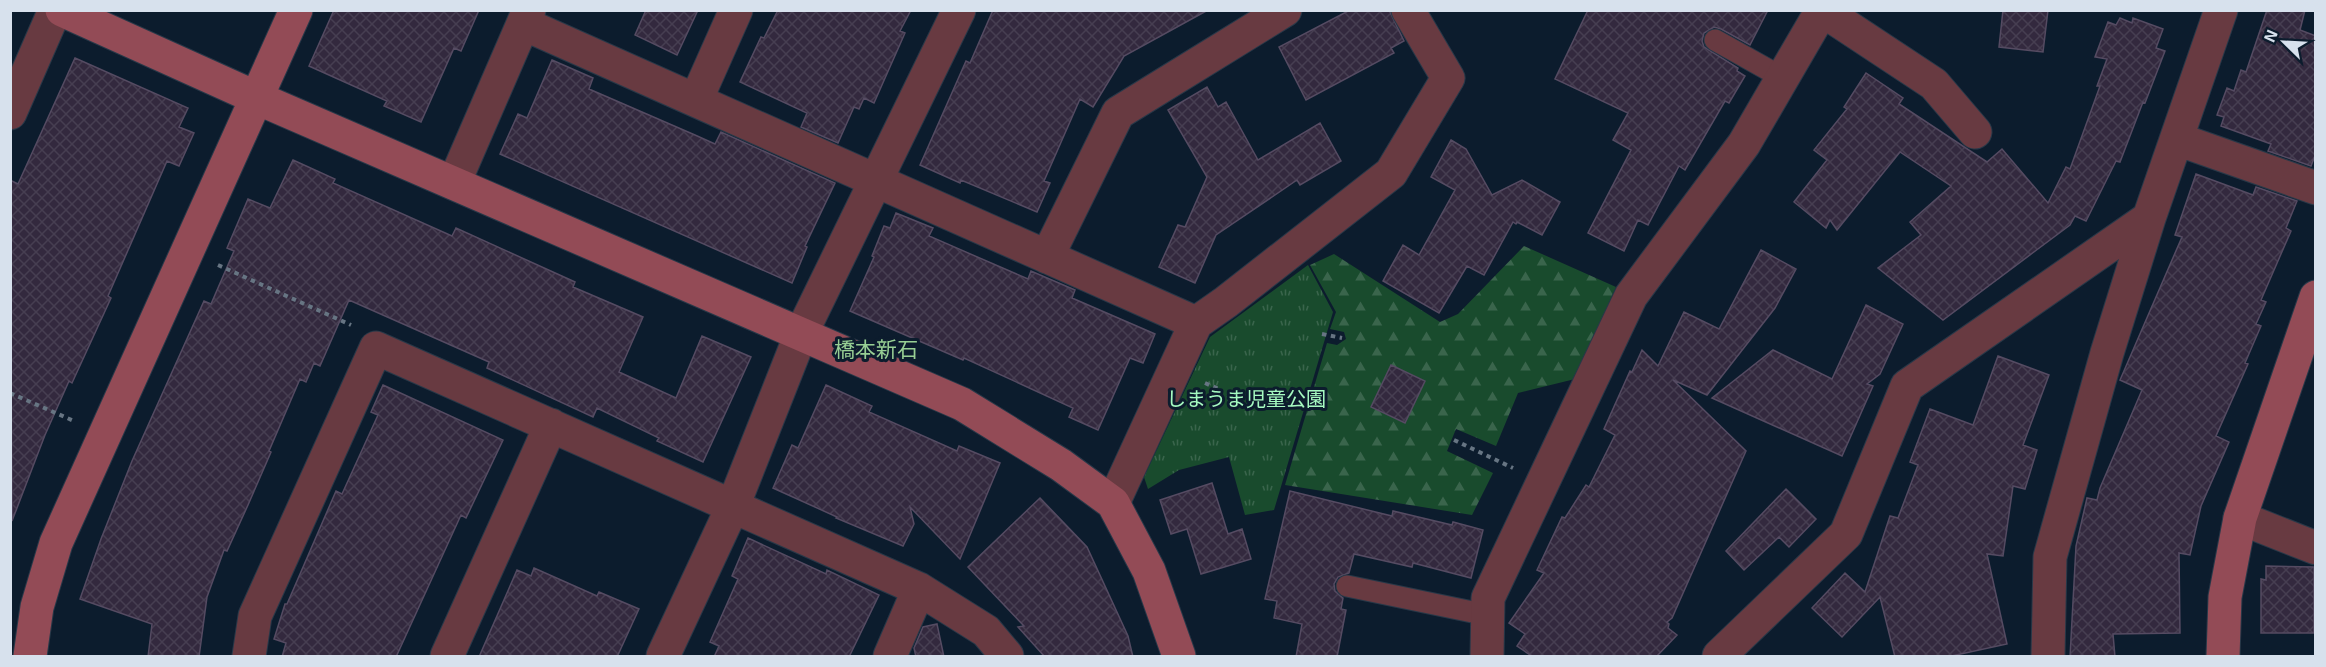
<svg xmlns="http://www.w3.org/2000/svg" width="2326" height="667" font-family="'Exo 2','Noto Sans JP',sans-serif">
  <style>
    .forest { fill: url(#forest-firs) }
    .park { fill: url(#park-tufts) }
    .building { fill: url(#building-cross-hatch); stroke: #554b62; stroke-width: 1.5 }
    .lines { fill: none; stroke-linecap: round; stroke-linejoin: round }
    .lane-casing { stroke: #283848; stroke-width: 23 }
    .street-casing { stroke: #283848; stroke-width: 35 }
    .secondary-casing { stroke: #283848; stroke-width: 35 }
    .path { stroke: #677583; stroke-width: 4; stroke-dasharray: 4.5 4.5; stroke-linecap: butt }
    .lane { stroke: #683a41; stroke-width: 21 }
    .street { stroke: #683a41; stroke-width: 33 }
    .secondary { stroke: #934b56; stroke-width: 33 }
    .labels { text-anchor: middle; stroke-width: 6; stroke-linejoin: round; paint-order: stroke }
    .park-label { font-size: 20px; fill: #a6fac1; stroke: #0c1c2d }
    .neighbourhood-label { font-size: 21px; fill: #98cf94; stroke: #0c1c2d }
  </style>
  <defs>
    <pattern id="forest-firs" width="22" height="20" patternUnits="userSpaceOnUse" patternTransform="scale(1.5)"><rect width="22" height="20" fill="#194b2d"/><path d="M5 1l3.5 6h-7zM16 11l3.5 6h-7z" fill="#3a654c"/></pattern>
    <pattern id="park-tufts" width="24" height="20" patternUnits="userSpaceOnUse" patternTransform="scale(1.5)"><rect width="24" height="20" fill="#194b2d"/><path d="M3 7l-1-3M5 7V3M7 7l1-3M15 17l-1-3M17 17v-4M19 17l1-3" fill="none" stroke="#3a654c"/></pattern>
    <pattern id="building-cross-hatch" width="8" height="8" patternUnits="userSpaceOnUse" patternTransform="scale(1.5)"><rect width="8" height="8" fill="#33293e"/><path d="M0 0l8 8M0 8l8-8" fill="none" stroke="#463e51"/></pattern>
  </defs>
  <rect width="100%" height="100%" fill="#0c1c2d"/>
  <path class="forest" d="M1524,246l92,41 -41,92 -57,14 -22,53 -40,-17 -9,22 46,22 -21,42 -187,-30 42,-142 10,2 9,-6 -2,-7 -14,-3 6,-17 -26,-47 24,-11 106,68 18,-8z"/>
  <path class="park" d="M1308,265l25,47 -59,198 -29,5 -16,-58 -50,13 -31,19 -4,-12 66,-140z"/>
  <path class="building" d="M334,10h145l-18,41 -7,-3 -33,74 -37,-16 3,-5 -78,-35z
    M646,10h52l-21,45 -42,-20z
    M778,10h133l-11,21 5,2 -31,70 -10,-5 -5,11 -5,-2 -16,36 -37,-16 6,-14 -67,-31 21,-45 3,1z
    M993,10h215l-84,46 -31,51 -13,-8 -36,82 6,2 -13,29 -76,-32 -1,3 -40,-18 46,-104 4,2z
    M1350,10h39l15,31 -13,7 3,5 -88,47 -27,-53z
    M1588,10h180l-18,35 -29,-16 -7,-2 -10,6 -2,8 2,6 34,21 -1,3 8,5 -16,27 -4,-2 -40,69 -6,-4 -31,59 -10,-5 -14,31 -36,-18 43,-83 -18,-10 15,-27 -73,-34z
    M2003,10h45l-5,42 -44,-5z
    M2267,10h38l-5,20 16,6v117l-5,13 -43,-15 3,-7 -50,-18 3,-9 -7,-2 10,-27 7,3 7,-21 5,2z
    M2120,18l12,5 1,-5 30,11 -7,19 9,3 -20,52 -2,-1 -23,60 -4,-1 -30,60 -11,-5 -5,9 -127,95 -65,-52 43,-33 -11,-13 41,-36 -51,-34 -63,78 -7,-10 -4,8 -32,-26 33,-42 -13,-10 33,-41 -3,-2 22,-34 37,25 -4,6 88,58 15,-13 46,54 18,-36 4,2 30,-83h-3l10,-27 -12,-2 13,-35 8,3z
    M75,58l113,50 -9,19 15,6 -15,33 -12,-5 -59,135 3,2 -39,85 -3,-2 -24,54 -33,86 -2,-341 8,4z
    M552,60l41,18 -4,11 106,46 20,9 6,-12 114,51 -30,63 2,1 -15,36 -292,-129 18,-40 9,4z
    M1207,87l11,20 8,-5 32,58 62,-37 21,38 -41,24 -3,-5 -81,55 -21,48 -36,-16 19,-42 7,2 22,-50 -39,-67z
    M1451,140l15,9 26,46 30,-15 38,22 -18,33 -25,-13 -1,2 -3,-2 -29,53 -17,-9 -28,47 -56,-32 20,-36 16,10 36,-65 -24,-13z
    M293,160l42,19 -2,4 119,53 4,-8 119,54 -2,5 70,30 -24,55 57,26 26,-62 49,21 -48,105 -46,-21 2,-3 -62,-30 -4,9 -106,-49 2,-6 -140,-62 -29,66 -6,-3 -8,19 -6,-3 -31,72 2,1 -23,53 -21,46 -3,-1 -17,47 -8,60h-51l4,-33 -72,-25 21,-60 31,-78 72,-160 7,3 23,-53 -7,-3 21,-49 22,9z
    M2196,174l57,21 3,-8 41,14 -11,27 5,3 -30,69 5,2 -10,22 5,2 -16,37 3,1 -32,72 13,6 -28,64 -11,49 -11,-2 1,80 -67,1 2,23h-45l6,-111 11,-48 10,2 3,-12 42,-98 -22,-10 62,-143 -7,-2z
    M896,213l37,15 -4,8 99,43 3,-8 44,19 -3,8 83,36 -12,29 -13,-5 -32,72 -29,-13 4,-9 -109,-50 -1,2 -113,-49 24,-54 -2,-1 12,-30 6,2z
    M1761,250l35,19 -21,39 -68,87 -34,-15 73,71 -74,167 -5,4 2,2 -1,4 9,7 -21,22h-123l-16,-11 8,-12 -16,-11 35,-50 -7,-3 25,-53 3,1 21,-33 3,2 26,-52 -11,-6 26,-58 2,1 10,-22 16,16 26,-54 35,17z
    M1866,305l37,19 -23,50 -13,10 6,2 -31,70 -130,-58 61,-48 59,29z
    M1998,356l51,19 -26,70 14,5 -12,39 -12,-3 -10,70 -16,-2 20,90 -60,13h-52l-15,-60 -38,40 -30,-29 33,-35 20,19 25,-76 8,2 20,-53 -8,-3 20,-53 43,16z
    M1391,365l34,16 -20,42 -34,-16z
    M383,385l120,55 -37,78 -5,-3 -65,142h-114l4,-14 -12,-4 11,-35h2l49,-113 6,3 36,-79 -7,-3z
    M826,385l46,21 -3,6 88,39 2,-5 41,17 -40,96 -50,-52 4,17 -11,22 -67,-28 1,-1 -64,-29 19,-43 6,3z
    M1212,483l16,51 14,-5 9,30 -50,15 -14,-45 -16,5 -11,-34z
    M1786,489l30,30 -27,28 -10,-10 -35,33 -18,-19z
    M1290,491l102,25 1,-5 59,14 1,-3 30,8 -12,48 -58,-15 -1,4 -58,-13 -5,19 -11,4 -4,7 1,7 8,7 -2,11 5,1 -9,47h-41l6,-33 -28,-6 3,-17 -12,-2z
    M1040,498l47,49 41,89 5,21h-88l-27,-30 6,-1 -56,-59z
    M748,538l78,36 1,-4 52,25 -30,62h-135l5,-11 -9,-4 28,-63 -6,-3z
    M2266,566l48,1v66h-53v-54l5,1z
    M534,568l63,28 2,-4 40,17 -22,48h-138l38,-87 14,6z
    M937,624l7,33h-28l-2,-9 9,-21z"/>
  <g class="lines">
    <defs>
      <path id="lane" d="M1715,40l68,38
        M1347,586l140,29"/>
      <path id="street" d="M524,24l672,299
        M696,100l40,-90
        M10,113l45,-103
        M2177,139l139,49
        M454,183l75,-173
        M1047,257l71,-144 167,-103
        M1113,503l83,-180 30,-21 165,-129 57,-95 -40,-68
        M2240,518l76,30
        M249,656l6,-40 121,-268 543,241 67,42 21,25
        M447,656l104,-231
        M663,656l70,-150 68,-172 158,-324
        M890,656l29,-67
        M1487,656l1,-58 143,-302 113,-152 78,-134 112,74 41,48
        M1719,656l127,-122 61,-148 242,-168 72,-208
        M2048,656l2,-99 57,-204 42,-135"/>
      <path id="secondary" d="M62,10l195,88 705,306 99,61 52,38 36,68 30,85
        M30,656l7,-49 19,-64 240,-533
        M2223,656l2,-59 15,-79 76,-221"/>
    </defs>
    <use href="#lane" class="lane-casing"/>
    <use href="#street" class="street-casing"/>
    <use href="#secondary" class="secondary-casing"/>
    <path class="path" d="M218,265l133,60
      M1322,334l20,4
      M1205,383l16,7
      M10,393l64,28
      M1454,440l59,28"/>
    <use href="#lane" class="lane"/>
    <use href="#street" class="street"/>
    <use href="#secondary" class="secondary"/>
  </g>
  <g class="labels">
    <g class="park-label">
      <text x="1246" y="406">しまうま児童公園</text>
    </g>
    <g class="neighbourhood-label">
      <text x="876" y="357">橋本新石</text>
    </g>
  </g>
  <rect width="2326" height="667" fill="none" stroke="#d7e1ed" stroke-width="24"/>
  <g transform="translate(2284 42) rotate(294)" stroke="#0c1c2d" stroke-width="4.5" paint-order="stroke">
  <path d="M0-4.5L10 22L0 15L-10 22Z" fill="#d7e1ed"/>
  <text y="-9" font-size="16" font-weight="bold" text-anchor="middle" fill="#d7e1ed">N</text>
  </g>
</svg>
